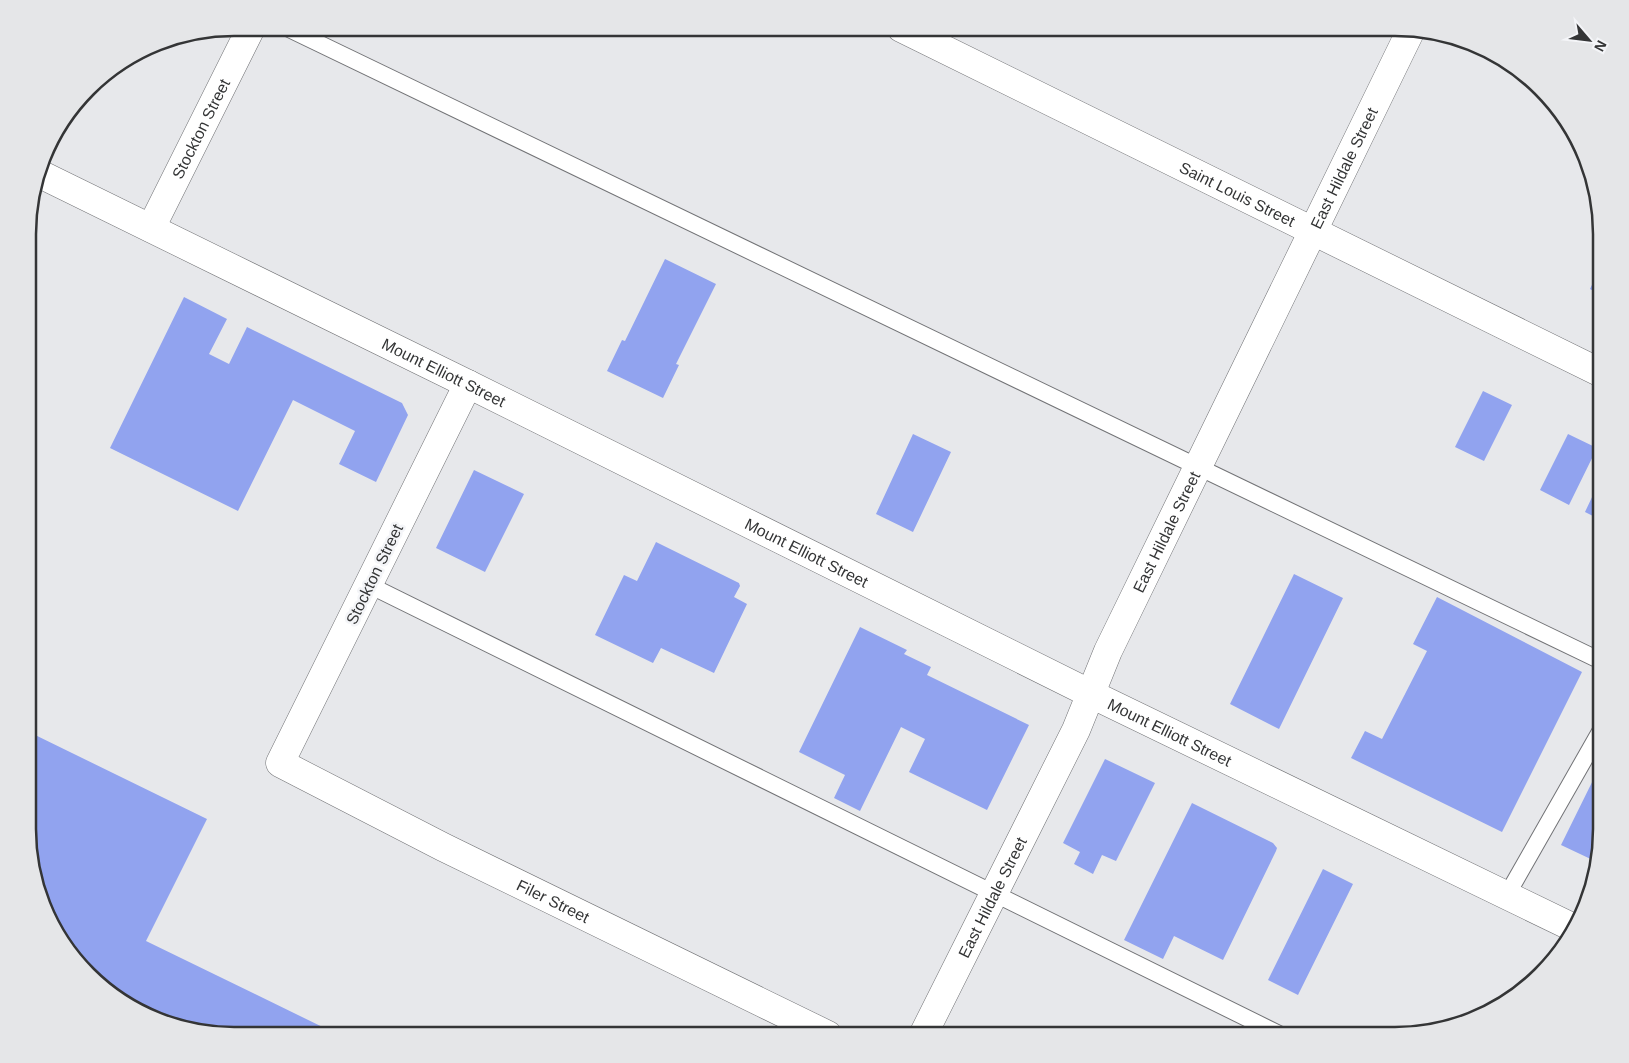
<svg xmlns="http://www.w3.org/2000/svg" width="1629" height="1063" font-family="Arial,sans-serif">
  <style>
    .building { fill: #91a3ef }
    .lines { fill: none; stroke-linecap: round; stroke-linejoin: round }
    .lane-casing { stroke: #727376; stroke-width: 18 }
    .street-casing { stroke: #727376; stroke-width: 29 }
    .secondary-casing { stroke: #727376; stroke-width: 29 }
    .lane { stroke: #fff; stroke-width: 16 }
    .street { stroke: #fff; stroke-width: 28 }
    .secondary { stroke: #fff; stroke-width: 28 }
    .labels { text-anchor: middle; stroke-width: 5; stroke-linejoin: round; paint-order: stroke }
    .street-label { font-size: 16px; fill: #343536; stroke: #f4f5f8 }
    .rim { fill: none; stroke: #343536; stroke-width: 2.5 }
  </style>
  <rect width="100%" height="100%" fill="#e7e8eb"/>
  <path class="building" d="M665,259l51,25 -40,80 3,1 -16,33 -56,-27 15,-31 3,1z
    M1601,266v29l-11,-6z
    M184,297l43,22 -18,35 20,10 18,-37 155,76 6,12 -32,67 -37,-18 16,-33 -62,-31 -55,111 -128,-63z
    M1483,391l29,14 -28,56 -29,-14z
    M913,434l38,18 -38,80 -37,-18z
    M1568,434l29,14 -28,57 -29,-15z
    M474,470l50,24 -39,78 -49,-24z
    M1601,478v42l-16,-8z
    M656,542l83,41 1,3 -6,11 13,7 -33,69 -53,-25 -8,15 -58,-28 29,-60 13,6z
    M1294,574l49,24 -64,131 -49,-25z
    M1437,597l145,75 -80,160 -151,-74 14,-27 17,8 45,-88 -14,-7z
    M860,627l47,23 -3,4 27,13 -4,8 102,50 -42,85 -78,-38 16,-33 -24,-12 -41,84 -26,-13 11,-23 -46,-23z
    M29,732l178,87 -61,122 193,94h-105l-66,-10 -49,-25 -64,-68 -26,-77z
    M1105,759l50,24 -39,78 -14,-6 -9,19 -19,-10 6,-12 -17,-9z
    M1601,764v78l-4,20 -36,-17z
    M1192,803l81,40 4,5 -1,3 -53,109 -49,-24 -11,23 -39,-19z
    M1323,869l30,15 -55,111 -30,-15z"/>
  <g class="lines">
    <defs>
      <path id="lane" d="M287,28l1314,633
        M369,585l912,450
        M1507,895l94,-165"/>
      <g id="street">
        <path id="s1" d="M901,28l700,345"/>
        <path id="s2" d="M151,228l100,-200"/>
        <path id="s3" d="M468,384l-188,379 163,84 385,188"/>
        <path id="s4" d="M923,1035l153,-305 32,-79 303,-621"/>
      </g>
      <g id="secondary">
        <path id="s5" d="M40,174l428,210 623,310 483,234"/>
      </g>
    </defs>
    <use href="#lane" class="lane-casing"/>
    <use href="#street" class="street-casing"/>
    <use href="#secondary" class="secondary-casing"/>
    <use href="#lane" class="lane"/>
    <use href="#street" class="street"/>
    <use href="#secondary" class="secondary"/>
  </g>
  <g class="labels">
    <g class="street-label">
      <text dy="6" stroke="none"><textPath href="#s2" startOffset="111">Stockton Street</textPath></text>
      <text dy="6" stroke="none"><textPath href="#s4" startOffset="964">East Hildale Street</textPath></text>
      <text dy="6" stroke="none"><textPath href="#s1" startOffset="375">Saint Louis Street</textPath></text>
      <text dy="6" stroke="none"><textPath href="#s5" startOffset="450">Mount Elliott Street</textPath></text>
      <text dy="6" stroke="none"><textPath href="#s4" startOffset="559">East Hildale Street</textPath></text>
      <text dy="6" stroke="none"><textPath href="#s5" startOffset="855">Mount Elliott Street</textPath></text>
      <text transform="translate(374 574) rotate(-64)" y="6">Stockton Street</text>
      <text dy="6" stroke="none"><textPath href="#s5" startOffset="1260">Mount Elliott Street</textPath></text>
      <text dy="6" stroke="none"><textPath href="#s4" startOffset="154">East Hildale Street</textPath></text>
      <text dy="6" stroke="none"><textPath href="#s3" startOffset="729">Filer Street</textPath></text>
    </g>
  </g>
  <path d="M0 0H1629V1063H0ZM234 36H1395A198 198 0 0 1 1593 234V829A198 198 0 0 1 1395 1027H234A198 198 0 0 1 36 829V234A198 198 0 0 1 234 36Z" fill="#e5e6e8" fill-rule="evenodd"/>
  <path class="rim" d="M234 36H1395A198 198 0 0 1 1593 234V829A198 198 0 0 1 1395 1027H234A198 198 0 0 1 36 829V234A198 198 0 0 1 234 36Z"/>
  <g transform="translate(1589 40) rotate(118)" stroke="#f4f5f8" stroke-width="4" paint-order="stroke">
  <path d="M0-4L9 19L0 12L-9 19Z" fill="#343536"/>
  <text y="-8" font-size="14" font-weight="bold" text-anchor="middle" fill="#343536">N</text>
  </g>
</svg>
